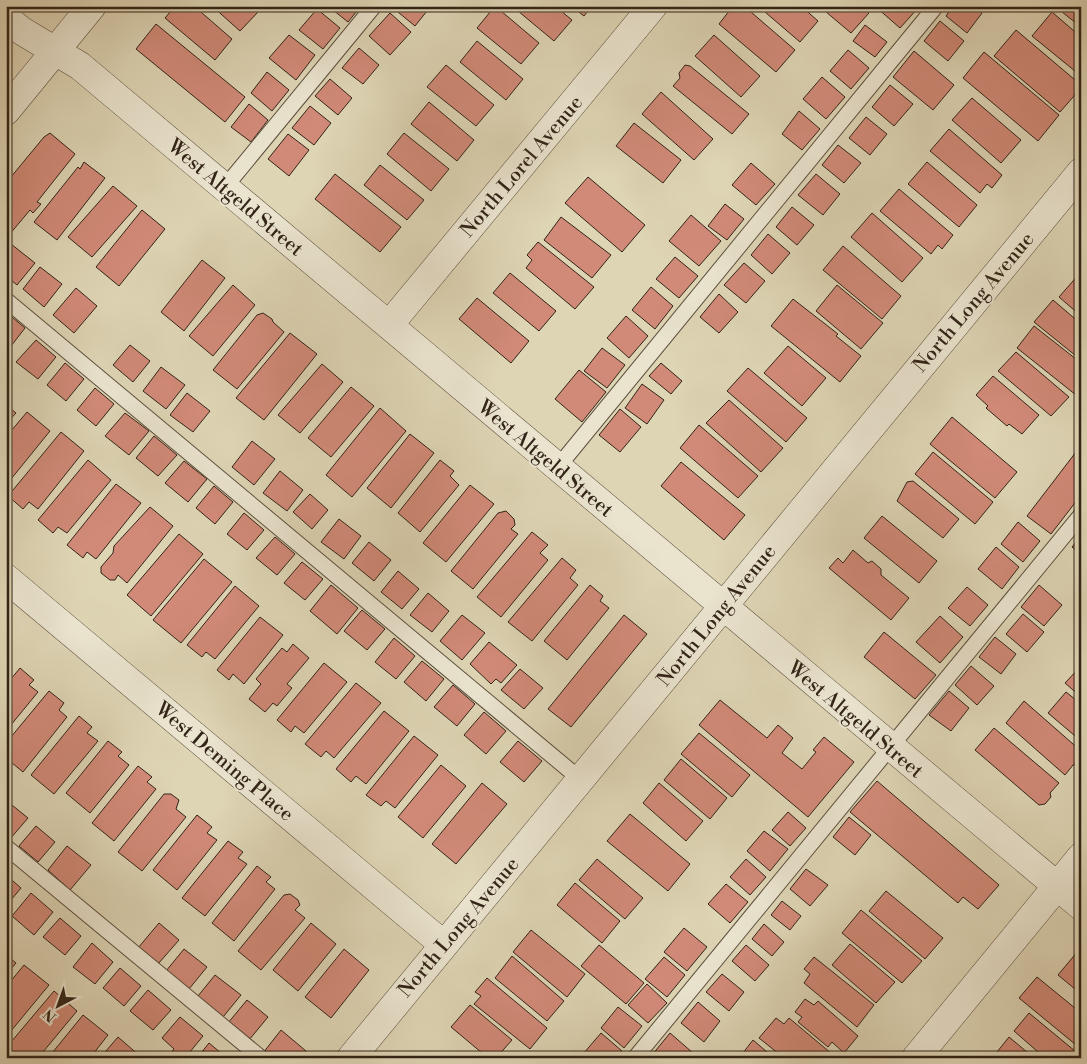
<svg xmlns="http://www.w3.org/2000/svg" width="1087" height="1064" font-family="'Libre Bodoni',serif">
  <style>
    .building { fill: #d18a78; stroke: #322418 }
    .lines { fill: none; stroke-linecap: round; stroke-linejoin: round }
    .service-casing { stroke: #5d503f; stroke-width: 17 }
    .minor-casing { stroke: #5d503f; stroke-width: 29 }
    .service { stroke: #eae4cf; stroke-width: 15 }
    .minor { stroke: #eae4cf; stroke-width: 28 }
    .labels { text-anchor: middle; stroke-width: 4; stroke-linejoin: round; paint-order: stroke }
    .street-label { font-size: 20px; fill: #322418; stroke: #eae4cf }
  </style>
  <rect width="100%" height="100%" fill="#ded5b5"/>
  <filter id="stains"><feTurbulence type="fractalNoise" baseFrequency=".004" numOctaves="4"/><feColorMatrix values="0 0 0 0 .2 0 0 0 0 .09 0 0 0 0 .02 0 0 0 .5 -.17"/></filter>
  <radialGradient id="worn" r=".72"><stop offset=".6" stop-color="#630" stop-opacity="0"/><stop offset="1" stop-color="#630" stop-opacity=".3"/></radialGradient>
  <path class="building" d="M175,6h19l38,33 -17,21 -50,-42z
    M212,6h41l6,5 -19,20z
    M328,6h33l-13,16z
    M394,6h37l-16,20 -22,-18z
    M495,6l44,37 -18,21 -44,-36z
    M512,6h43l17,14 -18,21z
    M571,6h21l-8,10z
    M733,6h11l51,44 -19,22 -57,-48z
    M758,6h43l17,15 -18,21z
    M819,6h42l8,7 -18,20z
    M879,6h37l2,2 -18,20 -23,-20z
    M953,6h20l9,7 -15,20 -21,-17z
    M1059,6h22v21l-24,-19z
    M317,9l23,19 -17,21 -24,-19z
    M1052,12l29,25v39l-49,-40z
    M390,13l21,19 -21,23 -21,-19z
    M940,21l24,20 -16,20 -24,-20z
    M156,24l89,73 -20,25 -89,-73z
    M865,25l22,17 -12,15 -22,-16z
    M1016,30l65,55v3l-21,24 -66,-56z
    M289,35l26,20 -19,25 -27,-22z
    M714,35l46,41 -19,21 -46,-41z
    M477,41l46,38 -17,21 -46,-38z
    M359,48l20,17 -16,19 -21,-16z
    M848,50l21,18 -18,21 -21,-18z
    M914,51l40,34 -21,25 -40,-33z
    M984,52l75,63 -21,26 -75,-63z
    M446,65l48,40 -18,21 -49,-39z
    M685,65l5,1 59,48 -17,20 -59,-48 7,-8 -1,-5z
    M267,72l22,18 -17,21 -21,-18z
    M822,77l23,20 -19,22 -23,-20z
    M330,79l22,19 -14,17 -23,-19z
    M890,85l23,19 -19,22 -22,-19z
    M661,92l52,47 -19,21 -52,-46z
    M972,98l49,42 -20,23 -49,-43z
    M429,102l45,38 -17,21 -46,-37z
    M249,104l19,16 -17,22 -20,-15z
    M310,106l21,17 -17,22 -22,-17z
    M799,111l21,18 -18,21 -20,-16z
    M866,117l21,17 -17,21 -21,-17z
    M634,123l47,37 -18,23 -47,-37z
    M949,129l53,46 -10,13 -5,-4 -7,9 -50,-42z
    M50,133l25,21 -38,48 4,2 -8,9 -3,-3 -21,25 -3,-2v-50l38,-46z
    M404,133l45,36 -18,22 -44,-37z
    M288,134l21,16 -20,26 -21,-17z
    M838,145l23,18 -17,20 -22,-18z
    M84,162l21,16 -48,62 -23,-18 44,-55 2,2z
    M927,162l50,43 -18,22 -51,-43z
    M751,163l24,21 -19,21 -24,-20z
    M380,165l44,35 -17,20 -43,-35z
    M335,174l66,53 -21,25 -65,-53z
    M816,174l24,20 -17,21 -25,-20z
    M588,177l57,48 -23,27 -57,-49z
    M113,186l24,20 -45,51 -24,-20z
    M899,189l54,46 -11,14 -4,-4 -7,9 -51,-43z
    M725,204l19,15 -17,21 -19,-14z
    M792,207l22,18 -17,20 -21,-18z
    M142,210l23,19 -46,57 -23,-19z
    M872,213l51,45 -21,24 -51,-45z
    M691,215l30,26 -22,25 -30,-25z
    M561,217l50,38 -19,23 -48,-38z
    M768,234l22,19 -18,21 -21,-19z
    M538,242l56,45 -19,22 -49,-41 6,-8 -5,-5z
    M11,244l24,19 -18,22 -11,-9v-27z
    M843,246l58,50 -19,23 -59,-49z
    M675,257l23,19 -19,22 -23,-19z
    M202,260l23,18 -41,53 -23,-19z
    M744,263l21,18 -19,22 -22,-18z
    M40,267l22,17 -18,23 -21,-18z
    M510,273l46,38 -17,20 -46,-38z
    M1080,273l1,1v42l-22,-19z
    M233,285l22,20 -42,51 -24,-20z
    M837,285l46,38 -22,26 -45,-38z
    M651,287l22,19 -18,23 -23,-19z
    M76,288l21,18 -23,27 -21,-18z
    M719,294l19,18 -19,21 -19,-16z
    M477,298l52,43 -18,22 -52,-44z
    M793,299l45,35 -2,2 25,20 -21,26 -69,-56z
    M1053,300l28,24v36l-47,-38z
    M6,312l19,16 -17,22 -2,-2z
    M263,313l9,6 1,3 11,10 -47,57 -24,-19 44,-55z
    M626,316l22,20 -19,22 -22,-20z
    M1034,326l47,37v27l-5,5 -59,-47z
    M290,333l27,21 -53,66 -28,-22z
    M36,340l20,17 -18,22 -22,-17z
    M130,345l20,16 -17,21 -20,-17z
    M788,346l38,32 -24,28 -38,-33z
    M602,348l23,17 -18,23 -23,-17z
    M1016,352l53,45 -18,19 -53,-45z
    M65,363l19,16 -18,22 -19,-16z
    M661,363l21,18 -11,13 -22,-18z
    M322,364l21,18 -43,51 -22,-18z
    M161,367l24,18 -19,24 -23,-18z
    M748,368l59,50 -21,24 -59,-51z
    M579,370l27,22 -24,30 -27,-23z
    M993,376l46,39 -17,19 -13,-10 -2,2 -21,-18 2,-2 -12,-11z
    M642,384l22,16 -17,24 -22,-16z
    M351,387l23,19 -43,51 -23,-19z
    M95,388l19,16 -18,22 -19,-16z
    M187,393l23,18 -17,21 -23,-17z
    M729,400l54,48 -22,24 -55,-49z
    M6,405l10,8 -10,11z
    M380,408l26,23 -54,66 -26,-22z
    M620,409l21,18 -21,25 -21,-17z
    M27,412l23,19 -43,53 -1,-47z
    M125,413l24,18 -20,24 -24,-19z
    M952,417l65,55 -22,26 -65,-54z
    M699,425l59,51 -20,22 -58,-50z
    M61,432l23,19 -46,58 -9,-7 -6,7 -15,-13z
    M410,434l24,19 -43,55 -24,-20z
    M154,436l23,19 -19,21 -22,-18z
    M252,441l23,18 -21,26 -22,-18z
    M933,452l60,50 -18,22 -60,-50z
    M1076,452l5,4v39l-30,39 -24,-18z
    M88,460l23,20 -44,53 -9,-6 -5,6 -15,-13z
    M440,460l14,11 -4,5 9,9 -39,47 -22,-19z
    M184,461l23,18 -19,23 -23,-19z
    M681,462l64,53 -21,25 -63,-54z
    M280,471l23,19 -16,21 -24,-18z
    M913,481l46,38 -16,19 -46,-37 10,-19z
    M116,484l25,19 -45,56 -9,-7 -4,6 -16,-13z
    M470,485l24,19 -48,58 -23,-19z
    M214,486l19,16 -18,22 -19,-16z
    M310,494l18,16 -16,19 -19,-17z
    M150,507l23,19 -46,57 -9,-8 -3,5h-5l-9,-7v-6l12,-14 1,-7z
    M506,511l8,8 1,6 -4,4 7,5 -45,55 -22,-18 47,-58z
    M244,513l20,17 -17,20 -20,-16z
    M882,516l55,45 -18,22 -55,-45z
    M339,519l22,17 -17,23 -23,-17z
    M1018,522l22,19 -17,21 -22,-18z
    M532,532l16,13 -8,8 8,7 -47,57 -24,-20z
    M179,534l24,20 -52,62 -24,-21z
    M1081,536v18l-9,-7z
    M275,537l20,17 -18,21 -21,-17z
    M369,542l22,18 -17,21 -22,-18z
    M996,547l23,20 -17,22 -24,-20z
    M853,550l15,13 4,-2 9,8v6l28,23 -18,22 -62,-52 9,-10 5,5z
    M562,558l14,12 -6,8 8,7 -46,56 -24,-19z
    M204,559l28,23 -51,61 -28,-23z
    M302,562l21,17 -18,21 -21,-17z
    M398,571l21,18 -17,20 -21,-17z
    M331,585l27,23 -21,26 -27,-23z
    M590,585l13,11 -3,5 9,7 -42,52 -23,-19z
    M1039,585l23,20 -18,21 -23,-19z
    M235,586l24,20 -44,53 -9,-7 -4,5 -15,-12z
    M967,587l21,18 -18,21 -22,-18z
    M428,593l21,18 -17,21 -22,-17z
    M362,610l23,19 -18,21 -23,-19z
    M1023,614l21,18 -17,20 -21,-18z
    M462,615l23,18 -23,27 -22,-19z
    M624,615l23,19 -76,93 -23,-18z
    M940,616l23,21 -23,26 -24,-21z
    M260,617l23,18 -39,49 -11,-10 -4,6 -12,-10z
    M884,632l52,43 -21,24 -51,-42z
    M995,637l21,17 -15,20 -22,-17z
    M394,638l21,18 -19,23 -21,-17z
    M489,642l28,23 -16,18 -5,-4 -5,5 -21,-20z
    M293,644l16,14 -22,26 5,4 -15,18 -4,-3 -8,9 -16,-13 12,-15 -5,-5 26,-31 5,4z
    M422,661l22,18 -18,22 -22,-19z
    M324,663l23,19 -43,51 -9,-7 -4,6 -14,-12z
    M971,666l23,20 -17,19 -22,-20z
    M1081,666v31l-16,-14z
    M20,668l14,12 -5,5 9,7 -32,39v-46z
    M520,669l23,19 -19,21 -23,-19z
    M356,683l25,20 -47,55 -8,-7 -5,6 -16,-13z
    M453,685l22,19 -18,22 -23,-19z
    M49,691l15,12 -5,7 8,7 -44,55 -17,-14v-15z
    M949,691l20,17 -18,23 -22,-16z
    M1066,692l15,12v37l-33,-28z
    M720,700l47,38 11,-13 15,13 -11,15 20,16 14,-17 -3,-2 11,-13 30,25 -46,55 -109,-92z
    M1024,701l57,50v12l-8,2 -8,10 -59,-52z
    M384,711l25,20 -43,53 -10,-8 -5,6 -15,-13z
    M484,712l22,19 -20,23 -22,-19z
    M79,716l13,11 -5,6 11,8 -44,53 -23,-19z
    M994,728l65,55 -9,10 1,4 -6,7 -6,1 -64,-55z
    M699,733l51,42 -18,22 -51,-43z
    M414,736l24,19 -43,53 -9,-7 -5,5 -15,-11z
    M108,741l14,11 -4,4 11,9 -39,48 -24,-20z
    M518,741l24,20 -18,21 -24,-20z
    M681,759l46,39 -17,21 -46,-39z
    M441,765l25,21 -43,52 -25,-21z
    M138,766l14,11 -5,5 9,7 -42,52 -22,-18z
    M877,781l122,104 -21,24 -15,-12 -5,6 -108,-91z
    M482,783l25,21 -51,60 -24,-20z
    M659,783l44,38 -17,20 -43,-38z
    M164,794h7l8,6 -3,9 10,8 -44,54 -24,-19z
    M7,801l21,17 -18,21 -4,-3z
    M788,812l18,16 -16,18 -18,-16z
    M630,814l60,50 -22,27 -61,-50z
    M197,815l15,12 -5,6 10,7 -40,50 -24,-20z
    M849,817l22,18 -16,20 -22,-18z
    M36,826l19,16 -17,20 -19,-16z
    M764,831l24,18 -18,22 -23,-20z
    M228,841l15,11 -5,6 9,6 -42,52 -23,-18z
    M67,846l24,19 -21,25 -22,-20z
    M597,859l46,39 -18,21 -46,-39z
    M746,859l20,18 -16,18 -20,-18z
    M257,866l14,11 -5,5 9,7 -41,52 -22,-18z
    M806,869l22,16 -18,21 -20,-17z
    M6,875l15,13 -15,18z
    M575,883l45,38 -18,22 -45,-38z
    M726,884l22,18 -18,21 -22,-19z
    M886,891l57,47 -18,21 -56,-48z
    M31,893l22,19 -19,23 -22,-19z
    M290,894l8,6 2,5 -5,5 10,8 -44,52 -23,-19 46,-56z
    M782,901l19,15 -11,14 -19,-15z
    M861,910l61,51 -20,22 -60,-50z
    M60,918l21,18 -16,19 -22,-18z
    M159,923l20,17 -21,24 -20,-16z
    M311,923l25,21 -38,47 -25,-21z
    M764,924l20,18 -12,14 -20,-17z
    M684,928l23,19 -20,24 -23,-19z
    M531,930l54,44 -18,23 -54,-45z
    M92,943l21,19 -18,22 -22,-17z
    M850,944l45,38 -19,21 -44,-38z
    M599,945l45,38 -18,21 -45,-38z
    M746,945l23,20 -14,16 -23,-20z
    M184,949l23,18 -18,22 -23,-18z
    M344,949l25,21 -38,48 -26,-21z
    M1078,951l3,2v41l-23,-19z
    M6,955l10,8 -10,12z
    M512,956l52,45 -17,20 -52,-43z
    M664,957l21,18 -18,22 -22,-18z
    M814,957l60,48 -17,22 -53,-44 6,-9 -6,-5z
    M24,965l25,20 -43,52v-50z
    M120,968l21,18 -17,20 -21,-18z
    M722,974l22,18 -15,19 -23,-19z
    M215,975l26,20 -18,22 -25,-21z
    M1037,977l44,36v36l-62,-51z
    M487,978l60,50 -17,21 -56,-45 7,-8 -6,-4z
    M647,984l20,19 -19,20 -20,-18z
    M148,990l23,20 -18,20 -23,-19z
    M54,991l23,20 -39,47 -16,-2 -9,2 -7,-6v-4z
    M805,999l9,6 4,-4 40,35 -14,17 -12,-11 -4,5 -30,-25 4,-5 -7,-5z
    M247,1000l21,17 -19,23 -21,-17z
    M698,1002l22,19 -16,21 -23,-19z
    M470,1005l42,35 -16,18h-8l-37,-31z
    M618,1007l24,19 -18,22 -23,-20z
    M1029,1013l52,43v2h-36l-31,-27z
    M83,1015l25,20 -18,23h-42z
    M180,1017l23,19 -18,22h-15l-2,-2 6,-7 -12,-11z
    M776,1018l8,6 5,-6 43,36 -3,4h-45l-25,-20z
    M281,1030l25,21 -6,7h-32l-5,-5z
    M601,1033l21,18 -5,7h-30l-4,-4z
    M670,1033l23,20 -4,5h-34l-3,-3z
    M118,1037l23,20 -1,1h-40z
    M1009,1037l25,21 -41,-1z
    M753,1040l21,18h-35z
    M209,1043l18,15h-30z"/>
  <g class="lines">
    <defs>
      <path id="service" d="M225,187l149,-181
        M6,300l574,479
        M557,468l379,-462
        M6,847l255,211
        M635,1058l446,-543"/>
      <path id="minor" d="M6,18l16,13 58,35 1001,840
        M6,111l86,-105
        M389,325l264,-319
        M6,578l438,367
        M351,1058l730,-886
        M916,1058l165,-201"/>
    </defs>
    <use href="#service" class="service-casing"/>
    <use href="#minor" class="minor-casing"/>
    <use href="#service" class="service"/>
    <use href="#minor" class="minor"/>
  </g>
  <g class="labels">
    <g class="street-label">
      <text transform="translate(521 166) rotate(-50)" y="7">North Lorel Avenue</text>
      <text transform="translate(236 197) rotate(40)" y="7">West Altgeld Street</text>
      <text transform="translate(973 302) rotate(-50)" y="7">North Long Avenue</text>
      <text transform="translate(546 458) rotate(40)" y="7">West Altgeld Street</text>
      <text transform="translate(716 615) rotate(-51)" y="7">North Long Avenue</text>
      <text transform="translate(856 719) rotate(40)" y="7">West Altgeld Street</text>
      <text transform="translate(225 761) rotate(40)" y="7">West Deming Place</text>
      <text transform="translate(458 927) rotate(-50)" y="7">North Long Avenue</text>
    </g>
  </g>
  <rect width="1087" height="1064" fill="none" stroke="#ded5b5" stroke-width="25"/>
  <rect x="8" y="8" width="1072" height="1049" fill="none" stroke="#322418" stroke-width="2.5"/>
  <rect x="12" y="12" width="1062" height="1039" fill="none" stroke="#322418"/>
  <g transform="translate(58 1006) rotate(221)" stroke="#eae4cf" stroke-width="4" paint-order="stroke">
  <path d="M0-4L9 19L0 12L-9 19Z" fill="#322418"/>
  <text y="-8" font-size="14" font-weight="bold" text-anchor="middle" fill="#322418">N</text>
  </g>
  <rect width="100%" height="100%" filter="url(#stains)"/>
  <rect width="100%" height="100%" fill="url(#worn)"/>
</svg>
